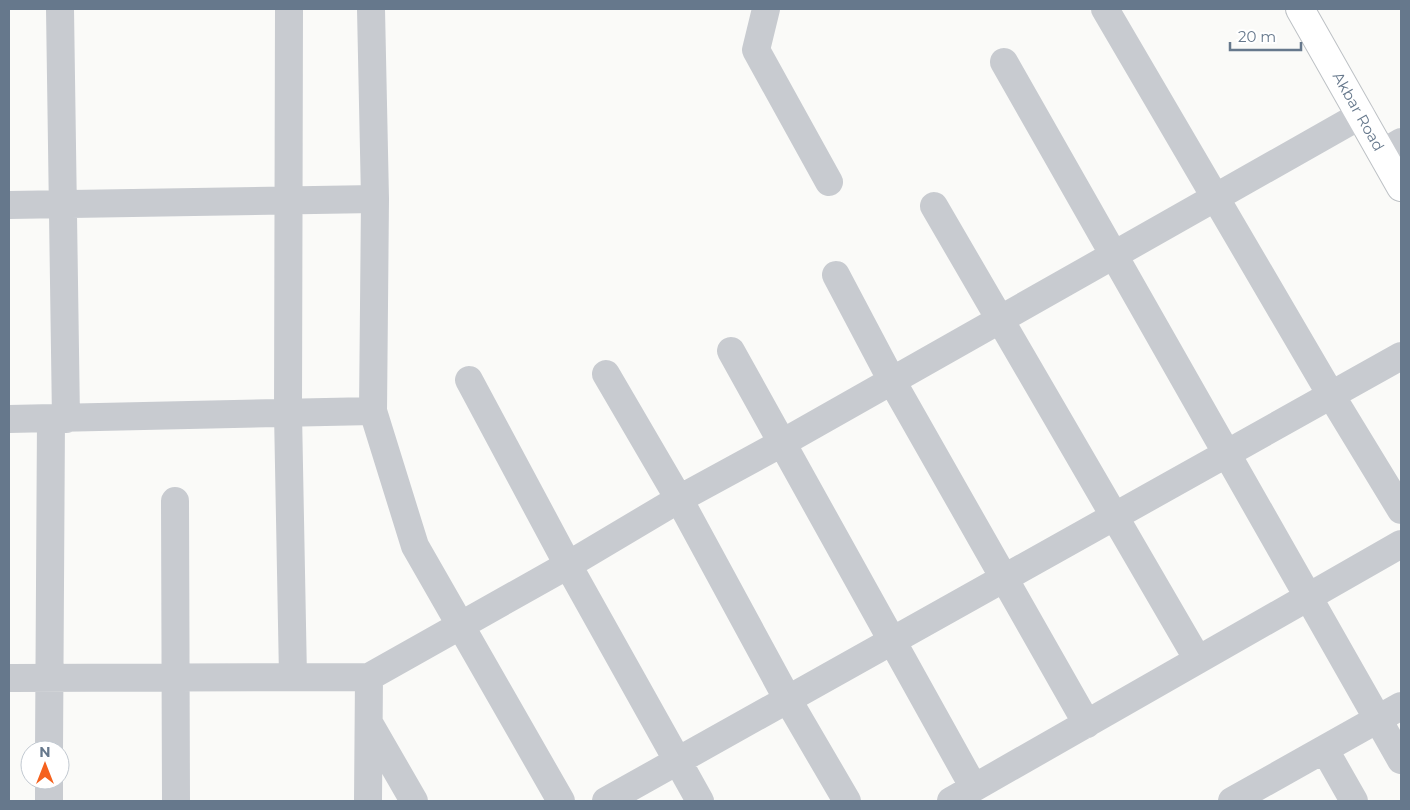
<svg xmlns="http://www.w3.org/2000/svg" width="1410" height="810" font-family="Montserrat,sans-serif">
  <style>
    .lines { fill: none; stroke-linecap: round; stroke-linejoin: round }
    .major-casing { stroke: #bdc1c5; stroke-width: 30 }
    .minor { stroke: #c8cbd0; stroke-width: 28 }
    .major { stroke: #fff; stroke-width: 28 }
    .labels { text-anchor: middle; stroke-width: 5; stroke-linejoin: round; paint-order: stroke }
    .street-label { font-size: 15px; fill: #66788c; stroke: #fff }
  </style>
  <rect width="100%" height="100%" fill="#fafaf8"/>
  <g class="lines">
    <defs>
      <g id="major">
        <path id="s1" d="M1300,9l101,178"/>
      </g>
    </defs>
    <use href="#major" class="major-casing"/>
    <path class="minor" d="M60,9l6,410
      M289,9l-1,404 5,264
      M371,9l4,190 -2,212 42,135 146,255
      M766,9l-10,41 73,132
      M1105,9l226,386 70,115
      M1004,62l397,698
      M1382,153l19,-11
      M9,205l366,-6
      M934,206l264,454
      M836,275l56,106 195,343
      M731,351l243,437
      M606,374l73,125 109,201 59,101
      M469,380l99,185 132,236
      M9,419l364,-8
      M175,501l1,300
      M9,678l360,-1 199,-112 111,-66 103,-56 579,-328
      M369,723l45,78
      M49,750l2,-331
      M1325,750l29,51
      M49,801v-21
      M368,801l1,-124
      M606,801l795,-445
      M951,801l450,-257
      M1232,801l169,-95"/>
    <use href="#major" class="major"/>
  </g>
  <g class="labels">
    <g class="street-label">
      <text dy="5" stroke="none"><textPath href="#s1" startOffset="118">Akbar Road</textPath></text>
    </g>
  </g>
  <rect width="1410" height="810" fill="none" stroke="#66788c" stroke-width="20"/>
  <g transform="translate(45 765)"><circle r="24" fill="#ffffff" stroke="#c2c9d1"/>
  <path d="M0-4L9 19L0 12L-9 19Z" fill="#f5611d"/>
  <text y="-8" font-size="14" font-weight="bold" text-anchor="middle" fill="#66788c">N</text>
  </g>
  <path d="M1230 42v8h71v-8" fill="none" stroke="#66788c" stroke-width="2.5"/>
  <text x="1238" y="42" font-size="15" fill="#66788c" stroke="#ffffff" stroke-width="4" paint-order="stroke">20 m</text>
</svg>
